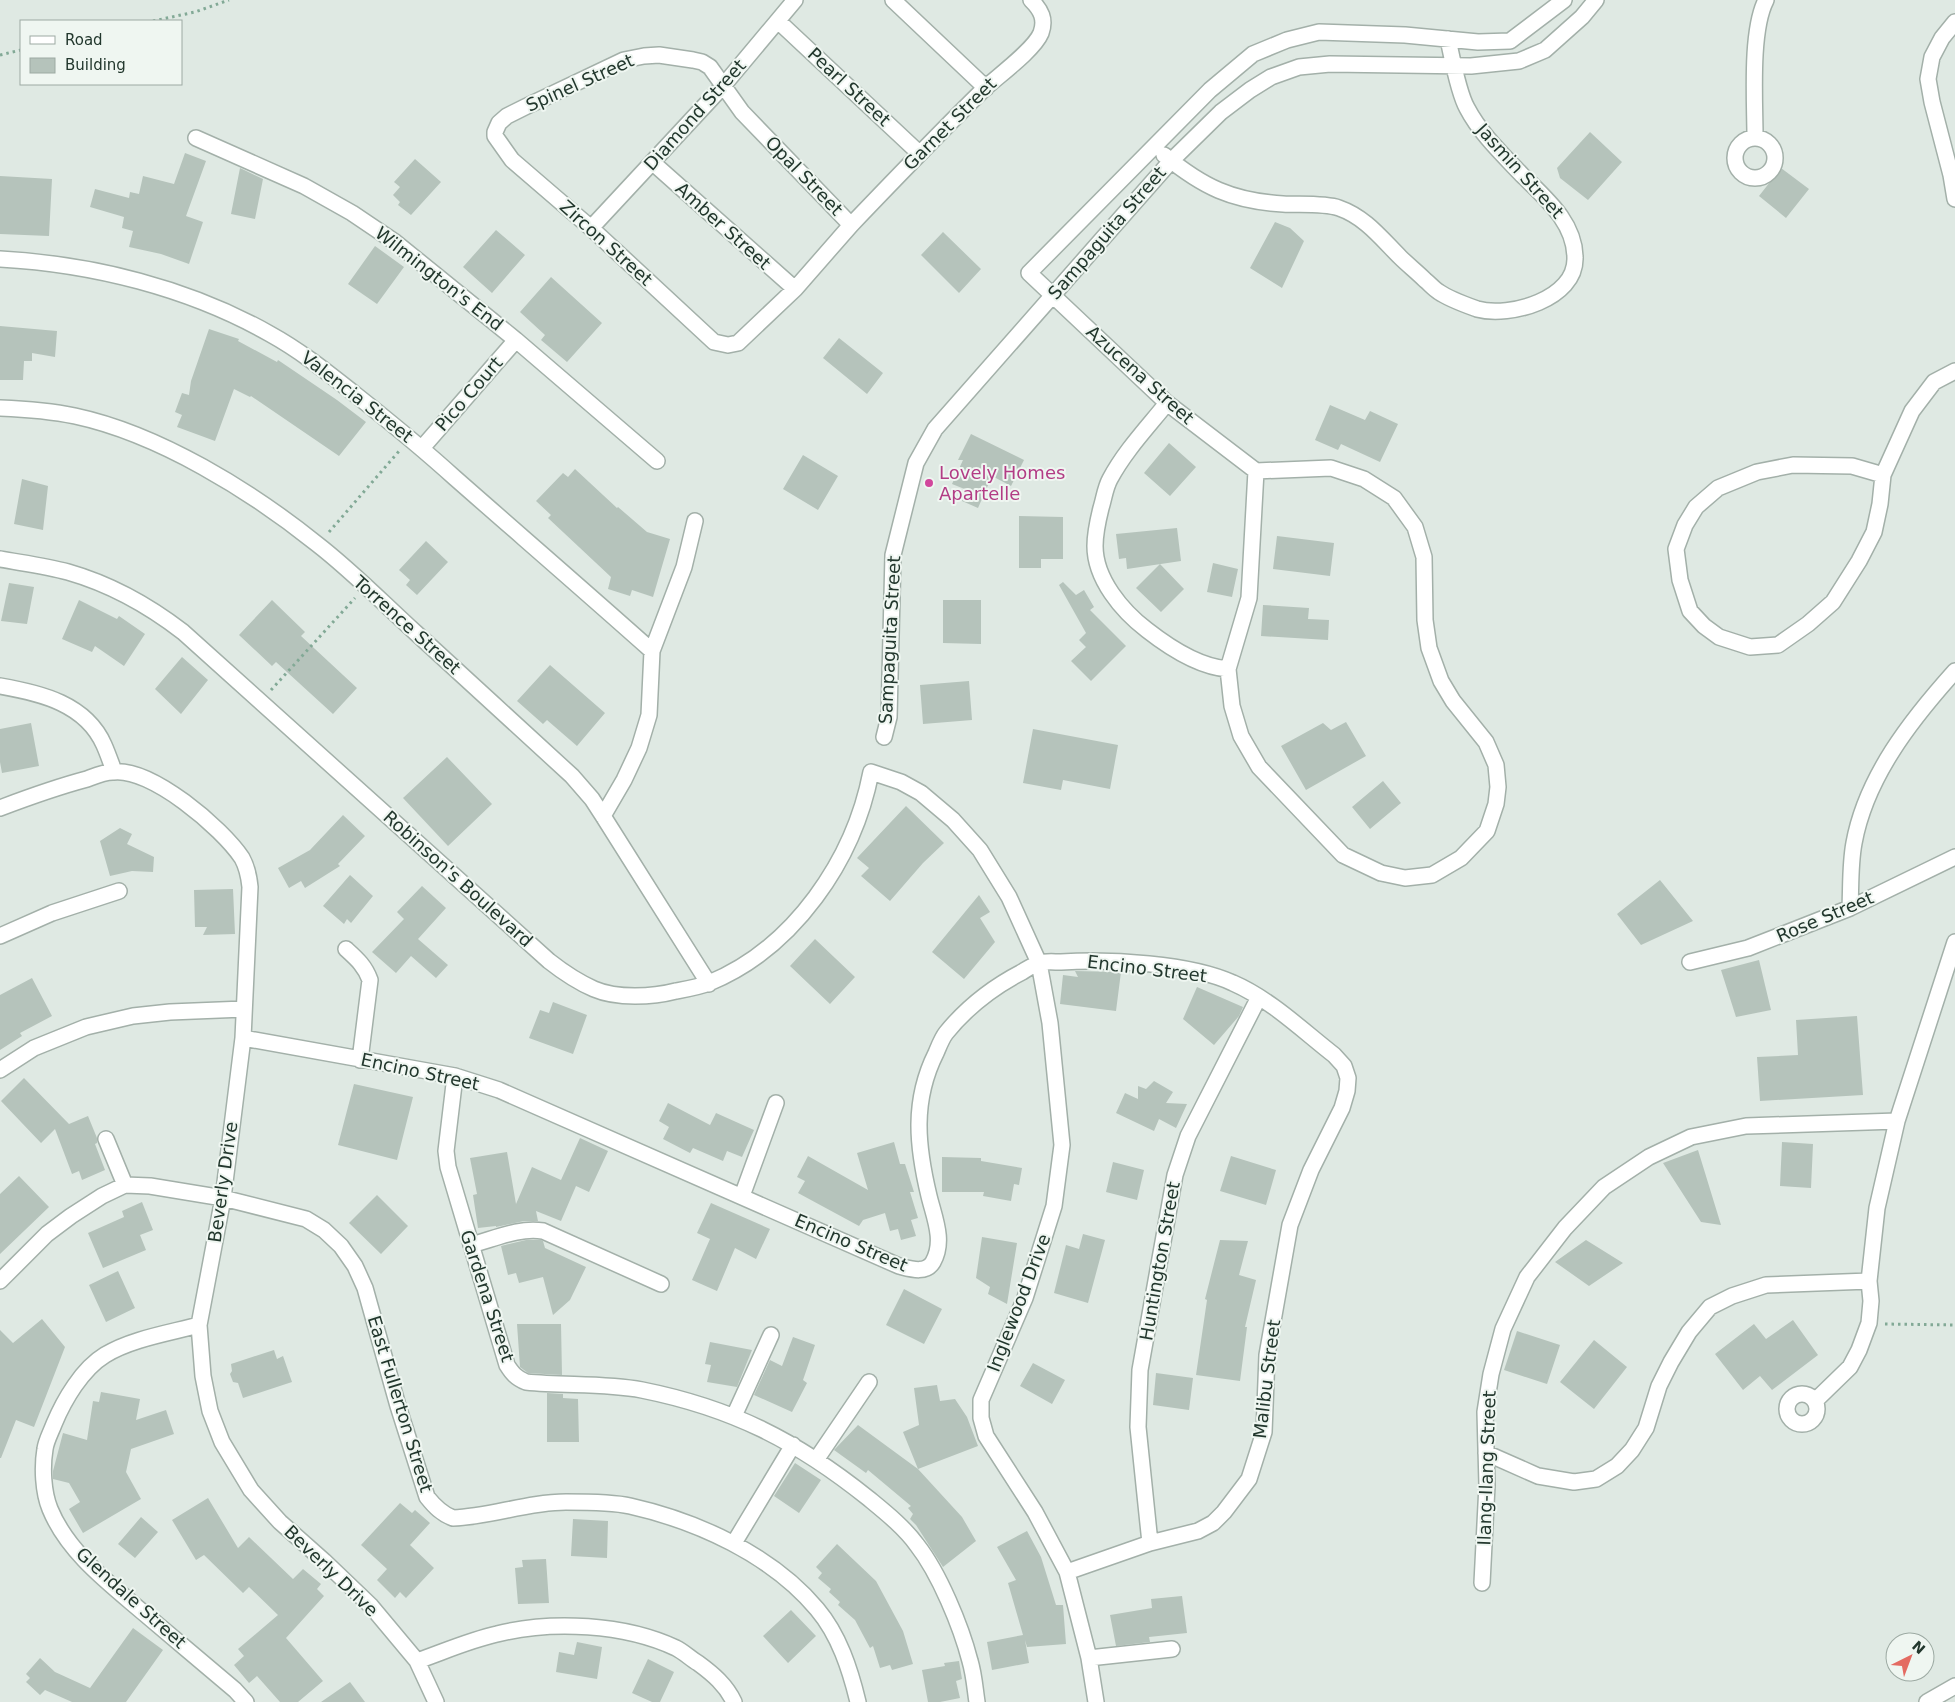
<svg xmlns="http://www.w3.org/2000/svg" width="1955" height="1702" font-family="'DejaVu Sans',sans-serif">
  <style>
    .building { fill: #b5c3bb }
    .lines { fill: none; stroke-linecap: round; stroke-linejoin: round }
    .street-casing { stroke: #a3b0a9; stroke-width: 18 }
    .path { stroke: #82a996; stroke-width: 3; stroke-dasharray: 2.5 4; stroke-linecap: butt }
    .street { stroke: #fff; stroke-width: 15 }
    .hotel-dot { fill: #d1479c; stroke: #eff6f1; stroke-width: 2 }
    .labels { text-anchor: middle; stroke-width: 4; stroke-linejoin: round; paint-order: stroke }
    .street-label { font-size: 18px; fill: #22372d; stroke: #eff6f1 }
    .hotel-label { font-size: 18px; fill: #b23c85; stroke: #eff6f1; text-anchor: start }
  </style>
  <rect width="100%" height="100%" fill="#dfe9e3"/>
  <path class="building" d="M1590,132l32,30 -34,38 -28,-22 -3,-10z
    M185,153l21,8 -20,55 17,6 -14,42 -28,-10 -32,-7 4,-16 -11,-3 2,-11 -34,-10 5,-18 34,9 1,-6 9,2 4,-18 31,8z
    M415,159l26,23 -30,33 -13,-10 2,-3 -7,-7 7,-8 -6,-5z
    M240,168l23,11 -8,40 -24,-5z
    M1781,168l28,21 -23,29 -27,-22z
    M0,176l52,3 -3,57 -49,-2z
    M1275,222l15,6 14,13 -22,47 -32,-20z
    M496,230l29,25 -33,38 -29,-26z
    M943,232l38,37 -22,24 -38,-38z
    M375,246l29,21 -27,37 -29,-20z
    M551,277l51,46 -35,39 -26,-22 4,-5 -25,-23z
    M0,326l57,5 -2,26 -23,-4v8h-8l-1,19h-23z
    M209,329l30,10 -1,2 39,21 1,-2 59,40 29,22 -27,34 -88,-60 -1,1 -16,-8 -19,52 -38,-14 5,-12 -7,-3 7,-19 7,2 2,-14z
    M839,338l44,35 -16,21 -44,-36z
    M1330,405l35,15 5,-9 28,13 -18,38 -39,-18 -3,6 -23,-10z
    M971,434l53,26 -13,26 -19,-10 -14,32 -16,-7 5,-11 -15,-6 11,-24h-5z
    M1169,443l27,24 -26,29 -26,-23z
    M803,455l35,21 -20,34 -35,-21z
    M575,469l42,39 1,-1 29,25 23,7 -17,58 -21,-7 -2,6 -22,-7 3,-12 -63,-59 3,-3 -15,-14 27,-28 5,4z
    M22,479l26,7 -5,44 -29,-6z
    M1019,516l44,1v42h-22v9h-22z
    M1177,528l4,33 -54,8 -1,-11 -7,1 -3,-25z
    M1277,536l57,7 -4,33 -57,-7z
    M426,541l22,21 -31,33 -11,-10 4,-5 -11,-10z
    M1213,563l25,6 -6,28 -25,-5z
    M1160,564l24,25 -23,23 -25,-24z
    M1063,582l13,13 8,-5 10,17 -4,3 36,36 -35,35 -20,-20 15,-14 -7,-7 7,-7 -27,-48z
    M9,583l25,4 -7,37 -26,-3z
    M79,600l38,19 2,-3 26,18 -21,32 -29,-20 -3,6 -30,-13z
    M272,600l33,32 -4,4 56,52 -24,26 -57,-52 -4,4 -33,-31z
    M943,600h38v44l-38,-1z
    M1263,605l46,3 -1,11 21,1 -1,20 -67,-4z
    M182,657l26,23 -27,34 -26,-25z
    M550,665l55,48 -28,33 -30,-26 -4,4 -26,-23z
    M969,681l3,39 -49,4 -3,-39z
    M1346,722l20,34 -60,34 -25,-44 42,-23 8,7z
    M31,723l8,43 -37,7 -2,-11v-33z
    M1033,729l85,16 -8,44 -47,-9 -2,10 -38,-7z
    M447,757l45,47 -44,42 -45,-48z
    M1383,781l18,22 -31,26 -18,-22z
    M906,806l38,37 -21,20 -33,38 -29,-25 8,-8 -12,-10z
    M343,815l22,21 -27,28 2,2 -35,22 -4,-7 -12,7 -11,-20 32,-18z
    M120,828l12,6 -5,10 27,13 -1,15 -21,-1 -22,5 -10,-35z
    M350,875l23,21 -22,27 -4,-4 -3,5 -21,-18z
    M1660,880l33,41 -52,24 -24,-31z
    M422,886l24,22 -28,31 30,26 -12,13 -25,-22 -15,17 -24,-21 32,-33 -7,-7z
    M233,889l2,45 -32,1 4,-8h-12l-1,-37z
    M979,895l11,17 -10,6 15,24 -31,37 -32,-27z
    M815,939l40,38 -25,27 -40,-38z
    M1759,960l12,50 -35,7 -15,-47z
    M1075,971l46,1 -5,39 -56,-7 3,-29 15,2z
    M32,978l20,38 -32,17 2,3 -22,14v-55z
    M1197,987l46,20 -4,9 -25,29 -31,-26z
    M553,1002l34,13 -14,39 -44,-16 11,-28 9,3z
    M1857,1016l6,79 -103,6 -3,-44 41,-2 -2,-35z
    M24,1078l45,46 19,-8 9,22v5l-2,1 10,26 -23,10 -3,-9 -7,3 -17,-45 -14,14 -40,-42z
    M1154,1081l19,11 -7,11 21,1 -11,24 -17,-9 -5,12 -38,-18 9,-20 13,6v-13l8,3z
    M354,1084l59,13 -16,63 -59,-15z
    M668,1103l42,22 6,-12 38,17 -12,27 -15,-6 -4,10 -30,-13 -3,5 -27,-14 6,-12 -10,-6z
    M580,1138l28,13 -19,41 -13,-6 -15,35 -25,-10 2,10h-14l-28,6v-1l-18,2 -5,-33 4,-1 -7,-36 37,-6 9,52 16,-37 29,13z
    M894,1142l6,22h5l9,28h-4l8,26 -7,2 5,16 -15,4 -3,-11 -8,2 -5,-18 -22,7 -4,6 -61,-33 7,-12 -8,-4 11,-21 60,34 -11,-37z
    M1782,1142l31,2 -2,44 -31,-2z
    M1698,1150l23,75 -20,-3 -38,-59z
    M1231,1156l45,14 -10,35 -46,-14z
    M942,1157l39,1v3l41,7 -3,17 -5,-1 -3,17 -28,-5 1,-4h-42z
    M1113,1162l31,8 -7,30 -31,-8z
    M19,1176l30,31 -49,47v-60z
    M377,1195l31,31 -27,28 -32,-31z
    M142,1202l11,28 -13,5 6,15 -43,18 -15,-35 36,-16 -2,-6z
    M711,1203l59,26 -14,30 -21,-11 -18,43 -25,-11 18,-41 -13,-6z
    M1083,1234l22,6 -17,63 -34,-10 12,-48 13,4z
    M982,1237l35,6 -10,61 -19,-10 2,-7 -14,-9z
    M526,1240h15l2,1 2,7 41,19 -16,33 -17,15 -10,-38 -24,6 -3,-10 -8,2 -7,-29z
    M1220,1240l28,1 -9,34 17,5 -11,47h2l-7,54 -44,-6 11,-75 -2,-1z
    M1586,1240l37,23 -34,23 -34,-24z
    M118,1271l17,37 -29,14 -17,-37z
    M904,1289l38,20 -18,35 -38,-19z
    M42,1319l23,28 -31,80 -18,-7 -15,38h-1v-128l13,13z
    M1793,1320l25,35 -46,35 -12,-14 -17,14 -28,-36 39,-30 12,15z
    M517,1324h44l1,51 -34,-2 -8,-6z
    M1517,1331l43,14 -13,39 -43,-14z
    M793,1337l22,8 -12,35 4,3 -15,29 -38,-17 16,-35 12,6z
    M1594,1340l33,27 -33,42 -34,-27z
    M710,1342l42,8 -15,37 -30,-5 4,-17 -6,-1z
    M274,1350l3,9 6,-3 9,26 -49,16 -5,-15 -5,-1 -3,-8 2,-3 -1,-7z
    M1033,1363l32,17 -13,24 -32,-18z
    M1156,1373l37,5 -4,32 -36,-5z
    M937,1385l3,16 15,-2 12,18 11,29 -60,23 44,48 14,24 -33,26 -27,-42 -6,-6 3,-5 -5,-6 3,-2 -43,-36 -2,3 -32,-23 24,-25 60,44 -15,-37 16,-7 -5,-37z
    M101,1392l39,7 -4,21 30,-10 8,24 -43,15 -5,23 15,27 -58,34 -14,-24 11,-7 -11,-19 -16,-4v-8l10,-38 24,7 6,-39 6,1z
    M547,1393l16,1v4l15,1 1,43h-32z
    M795,1463l26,17 -22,33 -25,-17z
    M208,1498l30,50 11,-11 44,42 10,-10 18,15 -4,5 7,7 -38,42 37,43 -25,21h-18l-23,-26 -8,7 -15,-18 10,-9 -6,-7 40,-34 -29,-28 -6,6 -39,-38 -8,5 -24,-40z
    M400,1503l12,10 3,-3 15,13 -20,22 24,23 -28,30 -6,-6 -5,6 -18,-18 10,-11 -26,-24z
    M141,1517l17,15 -23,26 -17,-14z
    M573,1519l35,2 -1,37 -36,-2z
    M1027,1531l14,26 15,48h7l3,39 -39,3 -2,-7 4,23 -37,7 -5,-28 36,-7 -15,-52 8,-3 -19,-33z
    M837,1544l39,37 27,50 10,33 -21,6 -2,-5 -10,3 -7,-22 -3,2 -15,-28 -17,-15 2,-3 -11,-10 2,-3 -13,-11 4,-5 -6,-6z
    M546,1559l3,44 -31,1 -3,-36 8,-1 -1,-7z
    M1182,1596l5,37 -38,4 1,5 -34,4 -6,-31 42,-7 -1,-9z
    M791,1610l25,26 -28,27 -25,-27z
    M133,1628l30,22 -37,52h-54l-27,-12 -5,5 -14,-13 4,-4 -4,-4 14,-16 15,14 35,16z
    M577,1642l25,5 -5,32 -41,-7 3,-20 15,3z
    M648,1659l26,13 -14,30h-8l-20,-9z
    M959,1661l3,18 -6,2 4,17 -20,4h-12l-6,-32 23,-4 -1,-3z
    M350,1682l15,20h-44z"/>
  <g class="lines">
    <defs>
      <path id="street" d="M893,0l93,88
        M778,21l141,132
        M1955,22l-13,16 -10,19 -4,22 4,23 19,73 4,24
        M659,55l34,5 9,2 8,5 32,45 109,113 -56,64 -57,54 -10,2 -14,-3 -123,-114 -79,-68 -17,-24v-4l4,-9 8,-7 18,-9 99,-47 20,-4z
        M1755,137c0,-35 -5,-106 11,-137
        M196,138l108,48 48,27 43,29 121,98 141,121
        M1735 158a20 20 0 1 1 40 0a20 20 0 1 1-40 0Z
        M1164,155c39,32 68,46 119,49 16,1 41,-1 56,4 26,9 42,30 61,49 8,8 17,15 25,23 5,4 9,9 14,12 10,7 27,13 38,17 33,9 99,-10 98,-51 0,-36 -30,-60 -53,-83 -20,-21 -42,-42 -55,-67 -9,-16 -15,-51 -19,-69
        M652,162l143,127
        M851,225c44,-46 88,-92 133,-136 14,-13 50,-39 57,-56 5,-14 0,-23 -10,-33
        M591,228l132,-142 72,-86
        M0,259c92,5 189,29 270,75 31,17 58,39 86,61 34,27 67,54 99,83 66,58 132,115 197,173
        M1167,403c-20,25 -42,48 -57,76 -5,9 -6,20 -9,29 -3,12 -6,26 -6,38 0,33 27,65 52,84 23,18 52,37 81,39
        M0,408c25,1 51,3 75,8 84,18 176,75 242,128 35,27 66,59 99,89 52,48 104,95 156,143l20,23 11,17 106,168
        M422,448l94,-108
        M1256,471l-7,127 -21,71 4,37 9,30 18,31 84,88 38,18 24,5 27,-3 29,-17 26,-27 9,-27 2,-17 -2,-22 -10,-23 -33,-41 -12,-20 -12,-33 -4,-28 -1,-63 -9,-30 -21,-29 -30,-19 -33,-11 -75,3 -89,-68 -138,-130 181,-183 43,-36 34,-14 32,-8 86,3 73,7 32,-1 54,-41
        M1883,475l-31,-9 -59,-1 -36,7 -39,16 -22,19 -11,18 -9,24 4,31 10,31 14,15 15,11 31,10 28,-2 30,-21 25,-22 26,-41 15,-29 6,-28 3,-29 29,-64 22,-29 21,-11
        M0,559c22,4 46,7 68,13 42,12 80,33 115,60l366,329c14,11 29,21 45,28 23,10 59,8 82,2 11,-2 23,-4 33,-8 85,-35 145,-123 162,-211l30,10 20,11 32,27 27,30 29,47 30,66 11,60 12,122 -8,61 -29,92 -44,102v18l5,18 49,76 32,60 22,86 7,44
        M0,686c41,7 86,18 104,59 4,9 7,18 10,26
        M884,737l5,-20 4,-162 23,-92 19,-34 236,-268 50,-49 29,-22 21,-13 28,-10 31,-3 141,2 48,-5 26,-11 37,-33 14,-17
        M0,808c29,-11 57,-21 87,-29 8,-3 17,-7 26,-7 38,-5 109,56 129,86 5,9 7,19 8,29l-7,151 -20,160 -24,127 4,51 7,35 12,31 29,48 29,32 44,39 47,45 46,55 19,41
        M603,816l21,-36 15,-32 10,-33 3,-64 32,-84 11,-46
        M1850,908c1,-21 0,-44 4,-65 12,-66 57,-123 101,-172
        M0,936l52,-23 67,-22
        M346,949c11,10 19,17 24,31l-10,80
        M1690,962l58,-14 102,-40 105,-51
        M243,1038l212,38 44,14 400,176c12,3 27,8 34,-4 12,-21 1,-45 -4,-66 -12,-50 -17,-95 7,-143 3,-7 6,-15 10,-20 21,-26 47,-46 76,-61 5,-3 11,-7 17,-9 6,-2 15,-1 22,-1 48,-3 129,1 172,21 37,16 69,47 101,72l10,11 4,12 -1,13 -5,17 -31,62 -21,55 -23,130 -3,77 -15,47 -25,33 -11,11 -15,8 -48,12 -83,29
        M0,1070l34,-22 52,-21 47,-11 37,-4 74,-3
        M455,1076l-9,75 2,16 59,198c5,8 9,13 19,17 39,4 78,1 116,8 90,18 155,51 226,108 17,14 36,29 49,47 22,28 44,81 53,116 4,13 5,28 7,41
        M106,1139l19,46
        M742,1196l34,-93
        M471,1245c23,-6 48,-18 72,-14l118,53
        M0,1281l47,-47 24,-18 31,-20 23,-11 25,1 73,12 83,21 18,11 17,16 14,20 10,22 33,118 29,91c8,10 15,17 26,21 37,-1 74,-16 113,-16 18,0 47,0 64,4 67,15 142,49 187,103 22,26 33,60 41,93
        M199,1325c-30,8 -68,14 -94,30 -23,14 -41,45 -51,69 -3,8 -8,17 -9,25 -3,18 -2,43 5,60 18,44 60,75 95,105 30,25 60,51 90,76l11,12
        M1787 1409a15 15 0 1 1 30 0a15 15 0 1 1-30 0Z
        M1815,1401l35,-34 9,-17 10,-27 2,-22 -2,-20 8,-73 20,-87 58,-179
        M734,1416l37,-81
        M1486,1453l52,23 36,6 22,-3 21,-13 15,-16 14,-22 13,-42 12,-24 18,-30 21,-25 22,-11 34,-11 103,-4
        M816,1460l53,-78
        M734,1543l59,-98
        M1150,1543l-12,-116 2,-57 35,-195 13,-39 71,-139
        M1482,1583l5,-98 -2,-73 6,-38 12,-45 24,-52 38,-49 39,-41 45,-30 42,-20 55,-11 151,-5
        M1089,1658l83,-9
        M417,1661c26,-9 53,-21 80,-27 55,-14 128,-10 179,14 8,4 15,11 22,15 15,11 28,22 36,39
        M1927,1702l28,-16"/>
    </defs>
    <use href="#street" class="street-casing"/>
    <path class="path" d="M153,21l42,-9 34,-12
      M0,55l21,-5
      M329,532l71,-82
      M271,690l84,-92
      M1885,1324l70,1"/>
    <use href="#street" class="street"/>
  </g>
  <circle class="hotel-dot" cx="929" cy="483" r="5"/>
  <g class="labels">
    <g class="street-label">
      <text transform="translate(580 83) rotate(-24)" y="6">Spinel Street</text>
      <text transform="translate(849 87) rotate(43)" y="6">Pearl Street</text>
      <text transform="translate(695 115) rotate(-48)" y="6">Diamond Street</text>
      <text transform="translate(950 124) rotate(-45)" y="6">Garnet Street</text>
      <text transform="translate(1520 171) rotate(48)" y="6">Jasmin Street</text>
      <text transform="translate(804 176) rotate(46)" y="6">Opal Street</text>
      <text transform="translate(723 226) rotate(42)" y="6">Amber Street</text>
      <text transform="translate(1107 233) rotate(-49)" y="6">Sampaguita Street</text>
      <text transform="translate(606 243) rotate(42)" y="6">Zircon Street</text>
      <text transform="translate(439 279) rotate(38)" y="6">Wilmington's End</text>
      <text transform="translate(1140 375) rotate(42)" y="6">Azucena Street</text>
      <text transform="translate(469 394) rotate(-49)" y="6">Pico Court</text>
      <text transform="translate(357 397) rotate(38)" y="6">Valencia Street</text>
      <text transform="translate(407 625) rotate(42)" y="6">Torrence Street</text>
      <text transform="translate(890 640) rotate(-87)" y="6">Sampaguita Street</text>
      <text transform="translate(458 879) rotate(42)" y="6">Robinson's Boulevard</text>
      <text transform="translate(1825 917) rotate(-23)" y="6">Rose Street</text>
      <text transform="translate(1147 969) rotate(7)" y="6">Encino Street</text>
      <text transform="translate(420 1072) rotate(12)" y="6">Encino Street</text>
      <text transform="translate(223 1182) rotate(-82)" y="6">Beverly Drive</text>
      <text transform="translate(851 1243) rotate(23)" y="6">Encino Street</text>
      <text transform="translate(1160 1261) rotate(-80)" y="6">Huntington Street</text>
      <text transform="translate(487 1296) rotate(72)" y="6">Gardena Street</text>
      <text transform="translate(1019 1303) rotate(-69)" y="6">Inglewood Drive</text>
      <text transform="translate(1267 1379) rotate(-83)" y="6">Malibu Street</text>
      <text transform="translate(400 1404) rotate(73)" y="6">East Fullerton Street</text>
      <text transform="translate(1487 1468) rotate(-88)" y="6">Ilang-Ilang Street</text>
      <text transform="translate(331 1571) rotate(44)" y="6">Beverly Drive</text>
      <text transform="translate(131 1598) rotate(42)" y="6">Glendale Street</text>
    </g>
    <g class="hotel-label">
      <text x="939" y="479">Lovely Homes<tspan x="939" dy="21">Apartelle</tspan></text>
    </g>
  </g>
  <rect x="20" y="20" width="162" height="65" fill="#eff6f1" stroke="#9daaa3"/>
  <rect x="30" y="36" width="25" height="8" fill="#ffffff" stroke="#9daaa3"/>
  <text x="65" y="45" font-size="15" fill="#22372d">Road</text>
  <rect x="30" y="58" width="25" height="15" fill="#b5c3bb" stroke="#9daaa3"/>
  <text x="65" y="70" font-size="15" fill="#22372d">Building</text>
  <g transform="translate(1910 1657) rotate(42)"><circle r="24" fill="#eff6f1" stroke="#9daaa3"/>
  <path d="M0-4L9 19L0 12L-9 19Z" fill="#e46b62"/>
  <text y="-8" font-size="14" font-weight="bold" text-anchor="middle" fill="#22372d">N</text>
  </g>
</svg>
